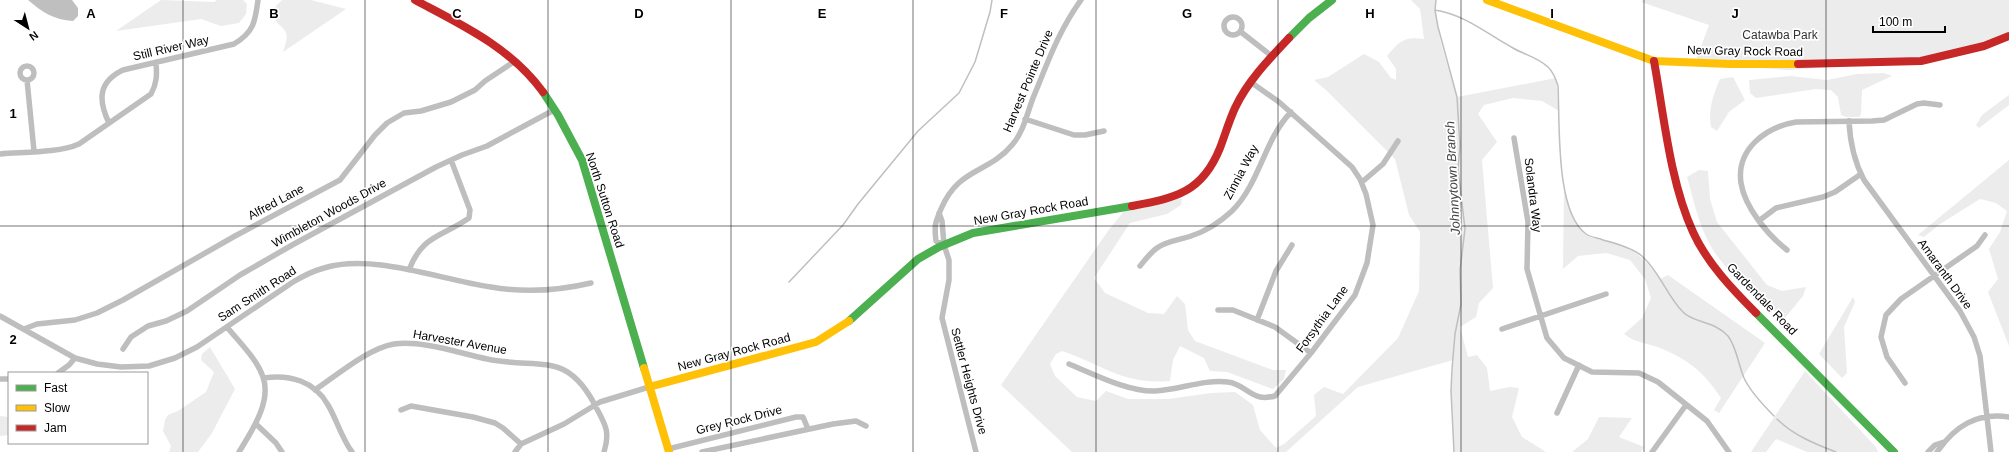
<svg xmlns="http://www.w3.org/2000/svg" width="2009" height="452" font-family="Arial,sans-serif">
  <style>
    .green { fill: #ececec }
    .water { fill: #bfbfbf }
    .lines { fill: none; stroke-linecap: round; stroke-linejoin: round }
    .stream { stroke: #bfbfbf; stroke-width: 1.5 }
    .street { stroke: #bebebe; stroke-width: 5.5 }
    .fast { stroke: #4caf50; stroke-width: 8 }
    .slow { stroke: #ffc107; stroke-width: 8 }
    .jam { stroke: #c62828; stroke-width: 8 }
    .grid { fill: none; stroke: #000; stroke-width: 1; stroke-opacity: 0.55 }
    .labels { text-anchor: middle; stroke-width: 3.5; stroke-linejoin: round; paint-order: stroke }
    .park-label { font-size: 12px; fill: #333; stroke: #fff }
    .street-label { font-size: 12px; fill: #000; stroke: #fff }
    .water-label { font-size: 13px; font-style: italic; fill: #444; stroke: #fff }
    .grid-label { font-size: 13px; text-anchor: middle; font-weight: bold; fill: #000; stroke: #fff; stroke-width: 3.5; stroke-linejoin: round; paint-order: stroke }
  </style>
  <rect width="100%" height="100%" fill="#fff"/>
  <path class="green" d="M161,0l53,2 3,-2h26l4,4 -1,10 -7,9 -18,3 -20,-7 -85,12z
    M282,0h29l35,9 -63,43c5,-16 7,-19 -7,-30l-2,-14z
    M1411,0h25c-2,32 13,67 21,97l99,-19 3,33 -17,-10 -29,-3 -29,7 -6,9 19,28 -15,18 11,128 -14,15 -3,14 -16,10 8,30 9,-2 10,13 3,23 20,-4 9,1 -7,29 10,20 24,15h-92l-3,-60 2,-32 -95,27 -72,65h-214l-71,-67 107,-154 16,-20 33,-6 20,-7 5,1 -1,6 -14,9 -37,9 -36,55 11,15 43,20 16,1 13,-18 8,8 3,26 7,11 78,29h13l-2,9 -11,10 -46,-17 -17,-1 -6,-13 -24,-12 -7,14 -3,21c-48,4 -66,-16 -108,-30l-6,3 -6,10 5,12 22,21 19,4 10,-10 22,8h40l43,-6 24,-1 18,13 7,25 16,18 8,-4 32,-28 -2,-21 10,-8 19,7 55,-56 21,-47 1,-59 -11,-17 -14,-56 -68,-68 -13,-11 14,-3 36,-23 15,8 12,16 5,2v-11l-9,-13c12,-15 18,-20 37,-17l-4,-30z
    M1643,0h366v34l-38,15 -81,14 -102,7 -93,-7 14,-38 -68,-23z
    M1884,73l8,3 -30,14 -1,24 -2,3h-13l-5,-2 -3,-18 -7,-7 -15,-1 -60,9 -6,-5 -1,-13 41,-4 37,4 30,-6z
    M1733,77l12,23 -16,12 -12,19 -6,-4c-3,-17 2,-32 9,-48z
    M2009,95v10l-30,23 -3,-3 6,-10z
    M2009,160v186l-21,-54 10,-13 -9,-30 11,-17 7,-21 -11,-8 -16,-4 -40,25 -16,13 -6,-2z
    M1699,170l9,1 2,28 7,23 50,63 15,6 24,-4 -3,9 -19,23c-31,-26 -66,-50 -81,-89 -7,-17 -11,-36 -16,-53z
    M1564,189c4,15 8,36 22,46 6,4 17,5 24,7 24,6 36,17 50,37l8,-4 97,68 -46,70 -5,-3 7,-12c-17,-26 -32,-38 -61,-50 -13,-5 -25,-5 -36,-14l18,-16 9,-20 -6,-19 -15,-19 -24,-7 -28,3 -15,13z
    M1853,297l2,5 -11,25 3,46 -5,5 -23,-24z
    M210,347l25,42 -23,44 -14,19h-29l2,-6 -8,-15 2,-11 3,-5 10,-4 28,-19 8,-20 -13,-12 1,-6z
    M1805,371l71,76 2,5h-71l-31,-13 -10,13h-15z
    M0,416l9,1v18l-9,1z
    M1599,417l33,1 -13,19 25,10 -3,5h-69l16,-13z"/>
  <path class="water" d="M28,0h44l6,8v8l-5,5c-19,-1 -31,-9 -45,-21z"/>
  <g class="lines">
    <path class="stream" d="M1436,0l-1,10 3,17 19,70 3,49 -2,23 7,60 -5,41 1,34 -6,30 -3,35 -1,22 3,61
      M1435,10c31,5 52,24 78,38 12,7 24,9 35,19 5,5 8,12 10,19 2,36 -3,126 28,148 4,3 12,4 17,6 12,3 29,8 39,16 18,16 25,40 41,56 10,11 32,9 45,24 9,12 10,28 16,42 6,13 20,28 30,38
      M789,282l54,-57 15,-21 60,-73 41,-38 16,-31 15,-50 2,-12
      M1777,419c16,16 38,25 59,33"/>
    <path class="street" d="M1224 26a9 9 0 1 1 18 0a9 9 0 1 1-18 0Z
      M1241,32l32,25
      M20 73a7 7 0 1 1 14 0a7 7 0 1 1-14 0Z
      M27,80l7,71
      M1025,119l49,16h11l19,-4
      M1849,121c1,22 5,40 15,59l96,131 14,26 6,19 11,96
      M109,123c-11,-23 -11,-41 14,-53l111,-26c20,-12 21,-22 24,-44
      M1514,138l14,84 -1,47 20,69 17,20 28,14 47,1 19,9 49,39 22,31
      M0,154c23,-2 59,-1 79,-10l72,-50c6,-11 6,-19 5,-32
      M1362,182l21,-18 15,-23
      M939,213l3,8 2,24 5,15v20l-7,38 34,134
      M1760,220l16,-12 47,-11 12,-5 26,-18
      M944,245l-8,-4c-2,-15 -1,-18 5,-32 18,-42 47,-35 71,-64 11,-12 15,-31 21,-47 15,-36 25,-66 48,-98
      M1787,250c-19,-15 -42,-42 -46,-67 -5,-34 25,-56 55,-61l76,-1 12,-1 33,-16 7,-1 16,2
      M1140,266c5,-6 10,-13 17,-18 9,-7 23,-8 34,-12 16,-5 29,-14 41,-25 28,-28 32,-71 59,-99
      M409,270c13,-35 33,-33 60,-52l1,-8 -19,-50
      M1218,310h15l42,17 36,26
      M0,316l75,42 22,6 24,3 28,-1 26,-8 22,-11 96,-65c10,-6 20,-11 31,-14 49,-15 117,12 167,19 35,6 66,4 100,-4
      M1257,320l19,-49 16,-26
      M227,327c12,15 30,32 36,50 9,25 -12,55 -24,75
      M24,329l13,-5 38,-4 22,-7 26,-13 112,-64 105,-56 35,-45 12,-12 17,-10 17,-2 30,-9 24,-12 10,-9 30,-20
      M1502,329l104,-35
      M123,349l8,-12 17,-11 18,-5 21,-10 53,-36 54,-31 142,-77 26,-12 25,-9 67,-36
      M1069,364c25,10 59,28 86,27 24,-1 49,-12 73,-9 13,1 21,13 32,15 5,1 11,0 15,-1l36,-43 44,-58 12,-32 6,-38 -7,-31 -6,-15 -8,-12 -73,-65 -27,-19
      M58,373l11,-8 6,-7
      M264,378c25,-4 51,3 64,27 9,15 13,32 24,47
      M0,379h9
      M1905,383l-18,-26 -6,-20 5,-22 15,-16 76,-53 8,-11
      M315,390c22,-15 54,-42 79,-46 28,-4 65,9 93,15 54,11 80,-10 110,50 9,17 13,23 7,43
      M401,410l10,-4 62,11 22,6 8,5 18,16
      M1557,413l22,-48
      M256,424l20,19 6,9
      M668,449l128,-32h7l5,12
      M515,452l6,-8 43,-20 36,-22 49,-15
      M702,452l131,-28 23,-3 10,5
      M1652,452l34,-47
      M1928,452l7,-7 9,-3
      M1937,452c18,-26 40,-40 72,-35"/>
    <path class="fast" d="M1289,38l20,-20 23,-18
      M543,92l15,23 24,45 62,208
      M1756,313l138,139
      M849,321l69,-62 21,-12 34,-14 159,-27"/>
    <path class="slow" d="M1487,0l167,61 76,3h68
      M644,368l25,84
      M649,387l167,-45 33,-21"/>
    <path class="jam" d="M415,0c47,25 95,47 128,92
      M1654,61c10,55 16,121 39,171 14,31 40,58 63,81
      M1798,64l123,-3 63,-15 25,-10
      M1132,206c43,-8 70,-13 88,-58 5,-13 9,-27 15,-40 12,-26 34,-49 54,-70"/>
  </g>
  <path class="grid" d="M183,0v452M365,0v452M548,0v452M731,0v452M913,0v452M1096,0v452M1278,0v452M1461,0v452M1644,0v452M1826,0v452M0,226h2009"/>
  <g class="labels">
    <g class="park-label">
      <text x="1780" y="39">Catawba Park</text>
    </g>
    <g class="street-label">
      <text transform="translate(171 48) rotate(-13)" y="4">Still River Way</text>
      <text transform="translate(1745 51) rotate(1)" y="4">New Gray Rock Road</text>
      <text transform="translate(1028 81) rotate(-67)" y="4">Harvest Pointe Drive</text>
      <text transform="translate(1241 172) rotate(-62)" y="4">Zinnia Way</text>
      <text transform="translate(1533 195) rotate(83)" y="4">Solandra Way</text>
      <text transform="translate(605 200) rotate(72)" y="4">North Sutton Road</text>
      <text transform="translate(276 202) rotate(-28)" y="4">Alfred Lane</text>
      <text transform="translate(1031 211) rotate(-10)" y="4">New Gray Rock Road</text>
      <text transform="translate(329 213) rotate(-29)" y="4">Wimbleton Woods Drive</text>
      <text transform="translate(1945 274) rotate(54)" y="4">Amaranth Drive</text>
      <text transform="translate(257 294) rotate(-33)" y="4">Sam Smith Road</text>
      <text transform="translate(1762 299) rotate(46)" y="4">Gardendale Road</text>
      <text transform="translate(1322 319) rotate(-54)" y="4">Forsythia Lane</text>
      <text transform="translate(460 342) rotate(10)" y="4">Harvester Avenue</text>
      <text transform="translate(734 352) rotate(-15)" y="4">New Gray Rock Road</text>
      <text transform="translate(969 381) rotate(75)" y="4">Settler Heights Drive</text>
      <text transform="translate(739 420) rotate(-14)" y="4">Grey Rock Drive</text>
    </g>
    <g class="water-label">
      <text transform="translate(1452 178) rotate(-93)" y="5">Johnnytown Branch</text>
    </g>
  </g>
  <g class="grid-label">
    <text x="91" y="18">A</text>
    <text x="274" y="18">B</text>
    <text x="457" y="18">C</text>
    <text x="639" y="18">D</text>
    <text x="822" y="18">E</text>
    <text x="1004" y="18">F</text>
    <text x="1187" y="18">G</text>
    <text x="1370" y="18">H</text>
    <text x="1552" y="18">I</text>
    <text x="1735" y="18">J</text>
    <text x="13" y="118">1</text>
    <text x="13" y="344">2</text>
  </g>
  <rect x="8" y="372" width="140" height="72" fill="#ffffff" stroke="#999999"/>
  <rect x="16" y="385" width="20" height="6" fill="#4caf50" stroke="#999999"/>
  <text x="44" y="392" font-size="12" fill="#000000">Fast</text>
  <rect x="16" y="405" width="20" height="6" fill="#ffc107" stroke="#999999"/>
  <text x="44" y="412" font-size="12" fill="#000000">Slow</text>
  <rect x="16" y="425" width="20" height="6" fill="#c62828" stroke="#999999"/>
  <text x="44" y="432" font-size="12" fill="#000000">Jam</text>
  <g transform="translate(28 28) rotate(144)" stroke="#ffffff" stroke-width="3" paint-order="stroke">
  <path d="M0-3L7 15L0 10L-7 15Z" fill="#000000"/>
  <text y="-6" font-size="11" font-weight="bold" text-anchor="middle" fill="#000000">N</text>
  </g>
  <path d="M1873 26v6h72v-6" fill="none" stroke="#000000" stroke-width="2"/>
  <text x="1879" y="26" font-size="12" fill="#000000" stroke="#ffffff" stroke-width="3" paint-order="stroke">100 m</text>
</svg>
